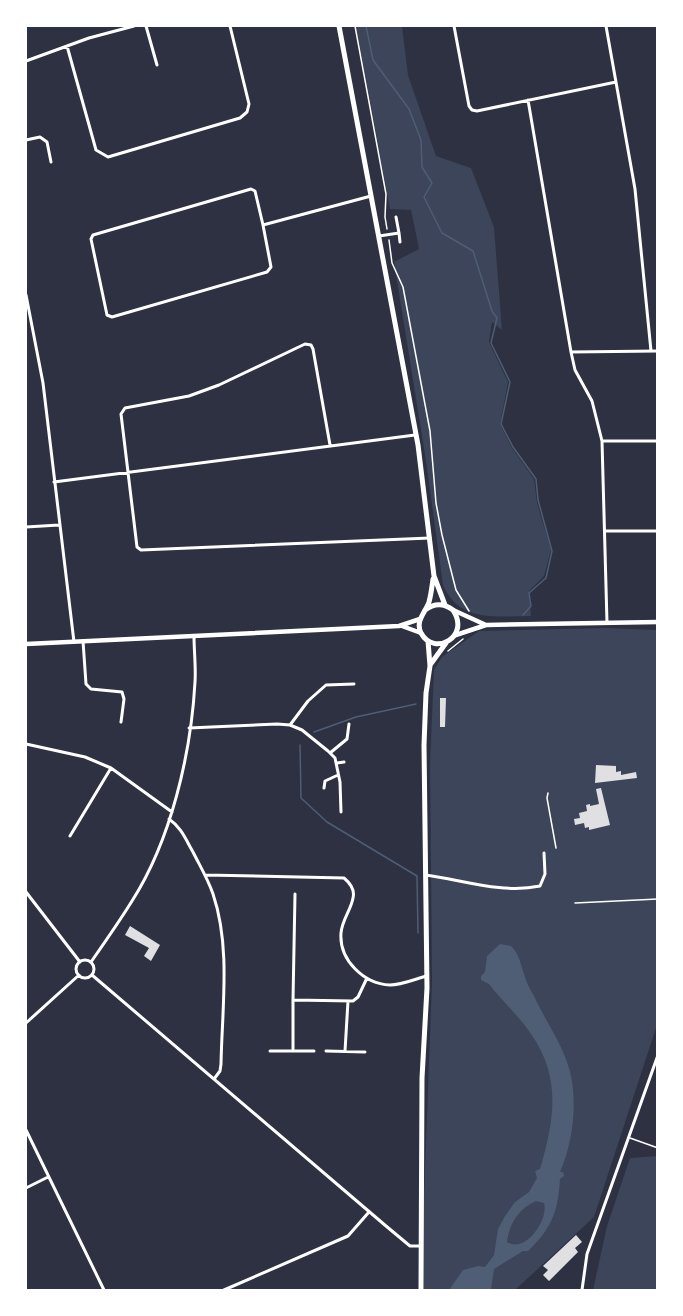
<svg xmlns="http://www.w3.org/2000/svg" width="683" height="1316" font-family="'Source Sans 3',sans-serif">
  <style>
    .green { fill: #3c4559 }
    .water { fill: #4f5d75; fill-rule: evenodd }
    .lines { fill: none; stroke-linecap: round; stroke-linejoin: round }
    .stream { stroke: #4f5d75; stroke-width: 1.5 }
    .building { fill: #e0e0e3 }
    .path { stroke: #fff; stroke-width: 1.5 }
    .service { stroke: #fff; stroke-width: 1.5 }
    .minor { stroke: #fff; stroke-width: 3 }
    .primary { stroke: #fff; stroke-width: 4.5 }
    .trunk { stroke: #fff; stroke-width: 5 }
  </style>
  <rect width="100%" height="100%" fill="#2d3142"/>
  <path class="green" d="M356,26h46l6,49 28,81 35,12 23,59 8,103 -10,-8 -3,20 19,40 -8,42 12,24 22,31 3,24 14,47 -7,26 -15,15 2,25c-35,0 -72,7 -88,-31l-17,-124 -32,-199 25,-13 -8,-39 -21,-1z
    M606,628l51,2v395l-63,192 -79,73h-91l-1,-67 9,-241 -2,-219 4,-93 8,-13 37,-26z
    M657,1156v134h-64l14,-64 23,-68z"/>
  <path class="water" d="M500,944l11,2c9,9 9,17 13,28 2,8 6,15 10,22 10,22 25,43 33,66 12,33 7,78 -7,110h3l1,4 -4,3c-2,33 -8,49 -32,72h-5l-29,18 -3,21h-42l14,-20 15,-4 7,1 9,-12 4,-26 7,-13 10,-14 14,-10 8,-14 -2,-7 5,-2c14,-48 22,-91 -9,-135 -12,-18 -29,-33 -42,-50l-8,-4v-4l4,-4 2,-16zM536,1201l8,2c5,17 -19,51 -37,39 2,-18 12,-34 29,-41z"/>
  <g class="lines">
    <path class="stream" d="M366,26l7,34 36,49 12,31 1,27 10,16 -8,14 18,36 31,18 19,60 5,7 -6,25 19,39 -9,42 12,23 23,32 2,21 14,51 -6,27 -17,15 2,13 -8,9
      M314,732l42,-15 60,-13
      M300,745l1,53 26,24 90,54 1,57"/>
  </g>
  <path class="building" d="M440,698h6l-1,29h-5z
    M596,765l20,1v6l5,-1v4l15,-3 1,6 -42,5z
    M601,788l9,37 -21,5v-3l-4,1 -1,-5 -9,2 -1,-6 6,-1 -1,-5 8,-2 -1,-6 4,-1v2l9,-2 -3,-15z
    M130,926l30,19 -9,16 -7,-5 5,-8 -24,-13z
    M576,1235l6,7 -7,6 3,4 -29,29 -6,-6 5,-5 -5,-4z"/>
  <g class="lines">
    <path class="path" d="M355,26l31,168 -1,23 2,12
      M389,240l3,23 11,24 27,144 6,72 6,32 14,55 13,21
      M448,651l15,-12
      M548,793l-1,5 9,50
      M575,903l83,-4"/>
    <path class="service" d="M630,1138l28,10"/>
    <path class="minor" d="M146,26l11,39
      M454,26l15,80 3,4 5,1 139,-29
      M606,26l29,163 16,162
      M67,46l29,104 12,7 132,-39 7,-6 2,-8 -19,-78
      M26,61l63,-23 45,-12
      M528,100l43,252 4,18 17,31 10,40 5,182
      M26,140l14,-3 7,5 4,20
      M263,225l8,42 -4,5 -155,45 -5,-2 -16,-76 2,-4 158,-46 4,2 8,34 108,-29
      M399,233l1,9
      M379,236l20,-3 -3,-16
      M26,295l17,88 31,259
      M571,352l87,-1
      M602,441h56
      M330,445l-17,-96 -2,-4 -6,-1 -86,41 -30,11 -64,12 -4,6 16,133 4,3 289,-12
      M54,482l361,-47
      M26,527l33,-2
      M605,531h53
      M83,641l3,43 5,5 31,3 2,7 -3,23
      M290,725l12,5 26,21 7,7 5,24 1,30
      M189,728l88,-4 13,1 18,-24 18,-16 28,-1
      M26,744l59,13 26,11 61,44
      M330,753l17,-14 2,-15
      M337,763l7,-1
      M324,788l1,-7 13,-6
      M169,819c12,8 17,21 24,33 7,14 15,27 20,42 18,53 9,115 8,170l-1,7 -6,8
      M70,836l41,-68
      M205,875l139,3c6,5 11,12 9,20 -2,12 -11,22 -12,35 -2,27 23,51 49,52 12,0 25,-6 37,-9
      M426,875c37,5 76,19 114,11l5,-12 -1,-21
      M26,892l54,70
      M295,894l-2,106 60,1 5,-4 9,-19
      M76 969a9 9 0 1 1 18 0a9 9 0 1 1-18 0Z
      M91,962c14,-20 28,-40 41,-61 39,-61 59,-147 63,-219 1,-15 -1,-31 -1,-46
      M92,975l294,251 24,20h10
      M26,1023l53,-48
      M270,1051h23v-51
      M293,1051h21
      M326,1051l39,1
      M345,1051l3,-50
      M26,1130l78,160
      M26,1188l22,-11
      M224,1290l124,-54 21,-24
      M582,1290l5,-36 71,-199"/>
    <path class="primary" d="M453,610l33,15
      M402,626l19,7
      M456,635l30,-10 172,-3
      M26,644l373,-18 21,-7"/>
    <path class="trunk" d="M339,26l79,419 16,131 11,29
      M425,610c9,-7 19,-7 28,0 18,27 -19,47 -32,23 -6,-12 4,-20 8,-31 2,-7 3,-16 4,-23
      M430,665l16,-22
      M421,1290l1,-212 5,-90 -3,-243 2,-52 4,-27 -2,-25"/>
  </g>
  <rect width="683" height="1316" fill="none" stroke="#ffffff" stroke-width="54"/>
</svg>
